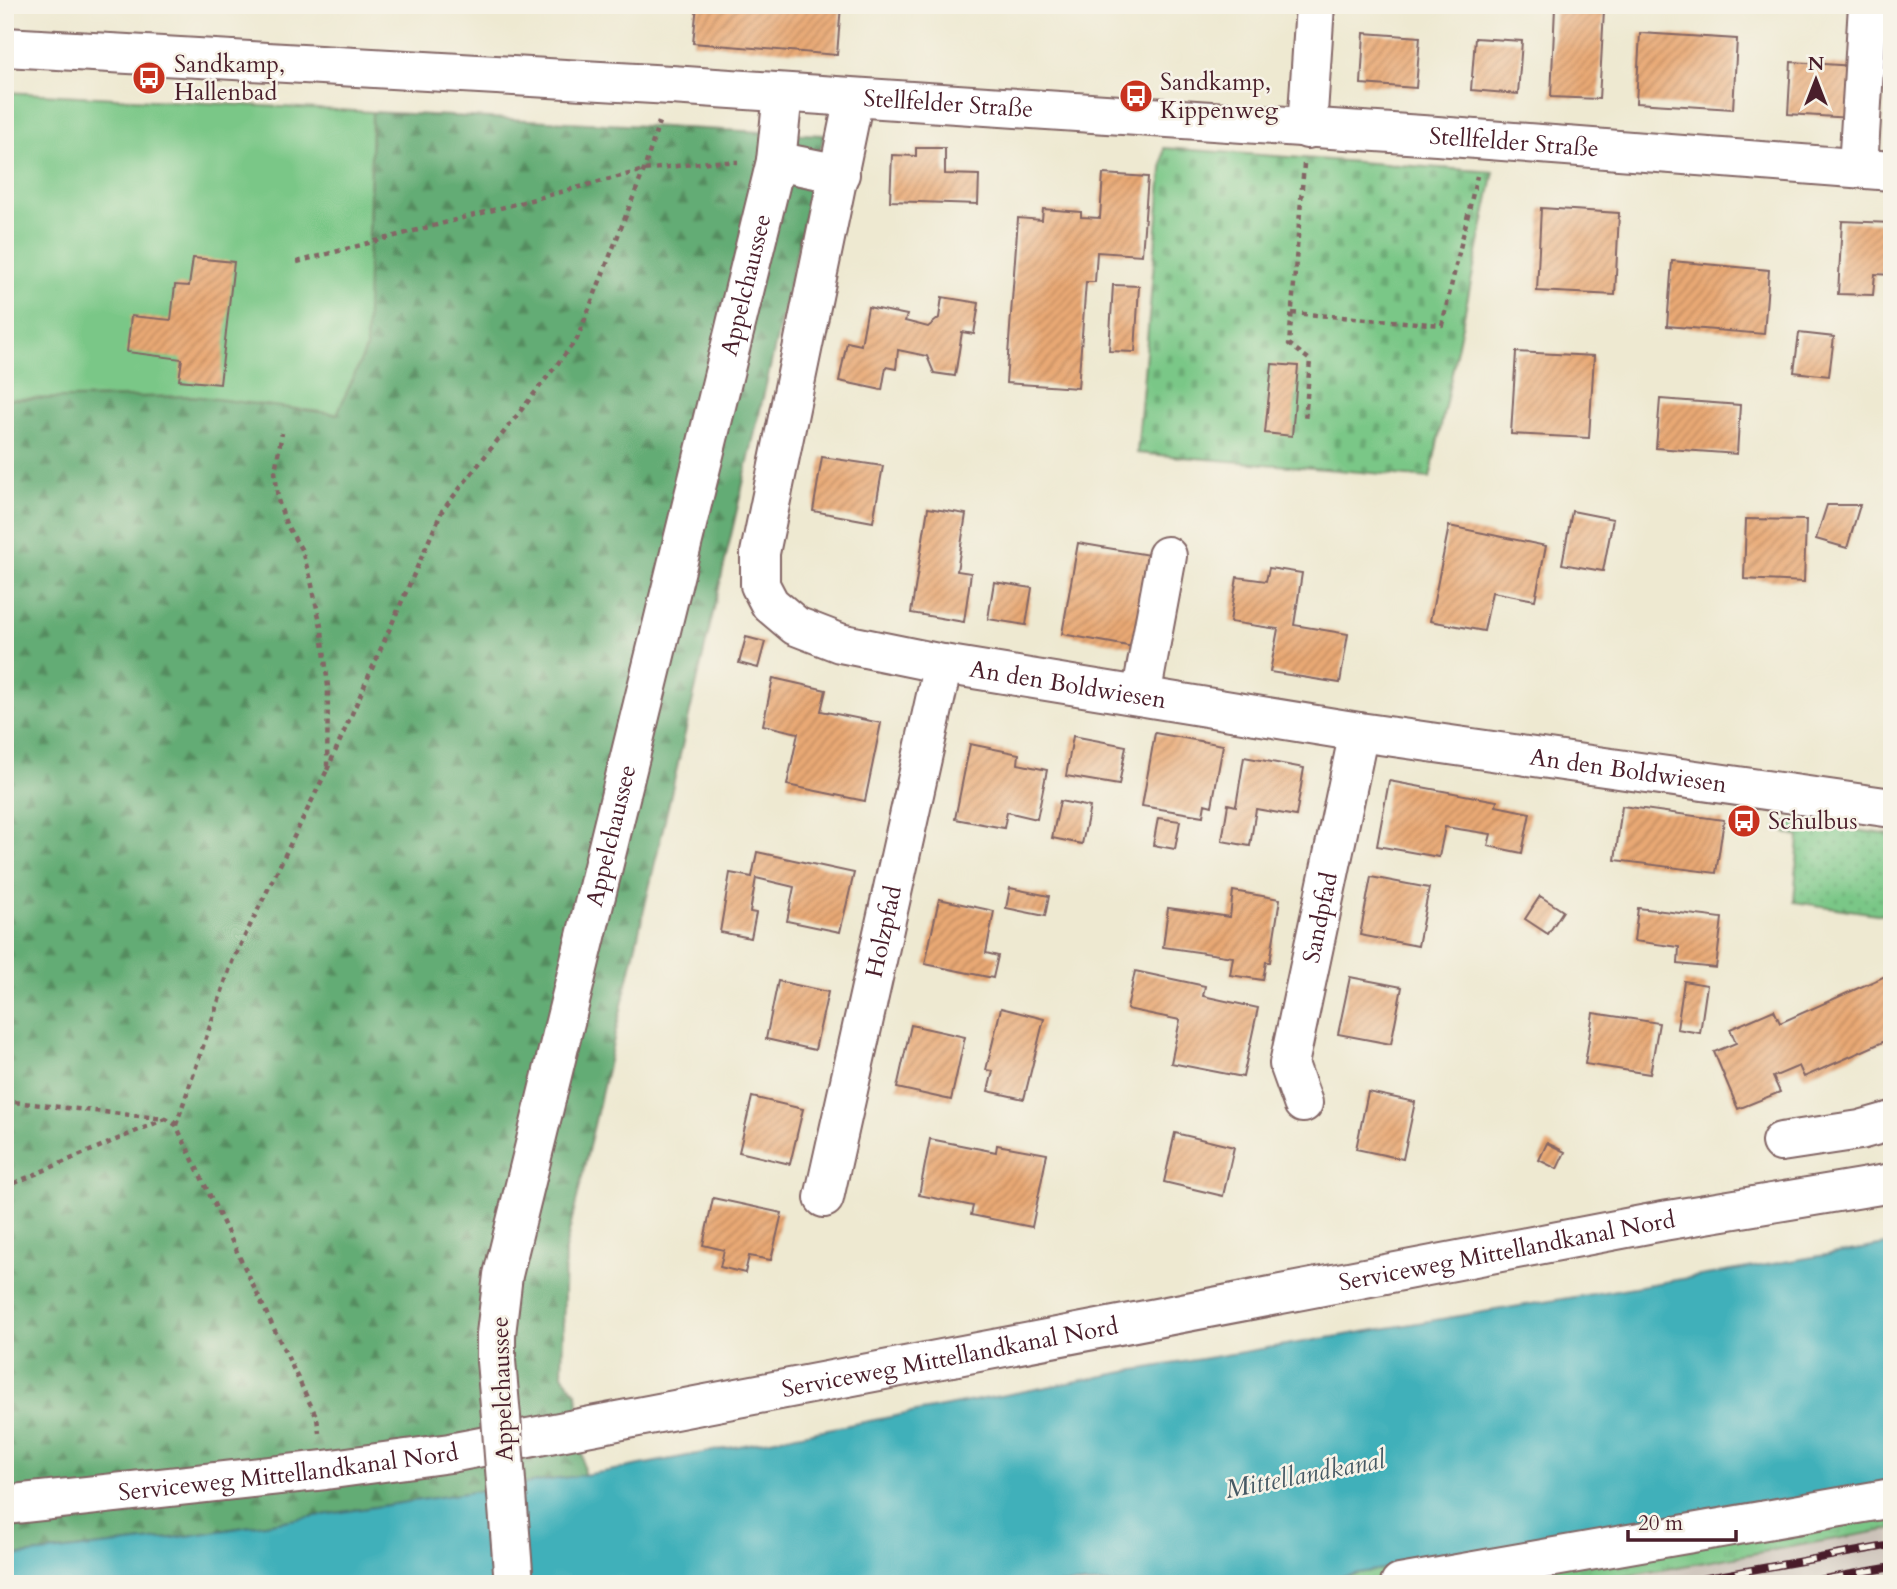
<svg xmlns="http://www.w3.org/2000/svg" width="1897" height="1589" font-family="Cardo,serif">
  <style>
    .industrial { fill: #ccc2b9 }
    .grass { fill: url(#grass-tufts); stroke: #627359; stroke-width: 2 }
    .forest { fill: url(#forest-firs); stroke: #566650; stroke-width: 2 }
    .cemetery { fill: url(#cemetery-stones); stroke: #627359; stroke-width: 2 }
    .park { fill: url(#park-dots); stroke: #627359; stroke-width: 2 }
    .pitch { fill: #7ac787; stroke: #627359; stroke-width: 2 }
    .water { fill: #40b0ba; stroke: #456872; stroke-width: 2 }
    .building { fill: url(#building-hatch) }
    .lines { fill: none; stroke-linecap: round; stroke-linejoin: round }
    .minor-casing { stroke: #836665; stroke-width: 42 }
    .path { stroke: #836665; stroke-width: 4.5; stroke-dasharray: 5 5; stroke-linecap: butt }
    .minor { stroke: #fff; stroke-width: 38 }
    .rail-casing { stroke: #4a1f2b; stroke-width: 8 }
    .rail { stroke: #f7f3e8; stroke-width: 5; stroke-dasharray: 16; stroke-linecap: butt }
    .minor-bridge-casing { stroke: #836665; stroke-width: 42; stroke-linecap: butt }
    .minor-bridge { stroke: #fff; stroke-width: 38 }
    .labels { text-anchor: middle; stroke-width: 5; stroke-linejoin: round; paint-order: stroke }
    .poi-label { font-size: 24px; fill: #4a1f2b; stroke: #f7f3e8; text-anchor: start }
    .street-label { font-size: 24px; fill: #4a1f2b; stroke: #f7f3e8 }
    .water-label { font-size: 26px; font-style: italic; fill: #465964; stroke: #f7f3e8 }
  </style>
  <defs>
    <pattern id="grass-tufts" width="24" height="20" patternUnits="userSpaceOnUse" patternTransform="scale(1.75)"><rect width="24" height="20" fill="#7ac787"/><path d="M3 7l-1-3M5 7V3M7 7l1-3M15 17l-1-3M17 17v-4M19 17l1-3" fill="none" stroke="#6baa75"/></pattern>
    <pattern id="forest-firs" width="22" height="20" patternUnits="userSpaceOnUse" patternTransform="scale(1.75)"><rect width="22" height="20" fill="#63ac74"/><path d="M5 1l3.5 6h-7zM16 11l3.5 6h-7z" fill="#548b5f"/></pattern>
    <pattern id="cemetery-stones" width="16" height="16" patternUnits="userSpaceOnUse" patternTransform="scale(1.75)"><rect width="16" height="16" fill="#7ac787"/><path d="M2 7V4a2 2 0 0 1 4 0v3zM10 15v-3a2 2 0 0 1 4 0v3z" fill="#6baa75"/></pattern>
    <pattern id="park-dots" width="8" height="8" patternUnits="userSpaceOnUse" patternTransform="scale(1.75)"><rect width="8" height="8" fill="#7ac787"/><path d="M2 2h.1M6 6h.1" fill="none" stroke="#6baa75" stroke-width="1.8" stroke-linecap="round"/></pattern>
    <pattern id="building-hatch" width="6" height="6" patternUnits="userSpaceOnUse" patternTransform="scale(1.75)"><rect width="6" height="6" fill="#e9a974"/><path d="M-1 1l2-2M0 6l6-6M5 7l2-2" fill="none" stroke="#bf895f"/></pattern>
  </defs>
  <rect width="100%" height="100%" fill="#f7f3e8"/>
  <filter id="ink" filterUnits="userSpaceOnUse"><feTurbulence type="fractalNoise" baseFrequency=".0143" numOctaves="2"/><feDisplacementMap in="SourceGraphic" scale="14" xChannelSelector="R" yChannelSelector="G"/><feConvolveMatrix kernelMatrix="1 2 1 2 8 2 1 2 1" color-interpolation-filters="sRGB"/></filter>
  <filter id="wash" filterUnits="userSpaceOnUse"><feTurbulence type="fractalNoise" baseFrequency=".00686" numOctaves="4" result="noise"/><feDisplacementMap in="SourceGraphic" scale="28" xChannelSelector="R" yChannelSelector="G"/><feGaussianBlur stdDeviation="1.57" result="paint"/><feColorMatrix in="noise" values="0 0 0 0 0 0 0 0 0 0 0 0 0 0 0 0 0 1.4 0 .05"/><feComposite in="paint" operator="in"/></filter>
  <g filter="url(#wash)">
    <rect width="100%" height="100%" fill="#eee9d1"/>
    <path class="industrial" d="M1892,1529v55h-311z"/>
    <path class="grass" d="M1892,1482v47l-311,55h-287z"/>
    <path class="forest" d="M372,112l452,23 -259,1115 -3,125 15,19 7,81 -404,62 -175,20v-1158l188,-3 144,18 32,-160z"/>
    <path class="cemetery" d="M1164,148l330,24 -64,306 -293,-25z"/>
    <path class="park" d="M1785,821l107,14v16l-8,64 -90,-13 5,-65 -14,-4z"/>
    <path class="pitch" d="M5,92l367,20 -6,237 -29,65 -144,-18 -188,3z"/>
    <path class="water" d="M1892,1244v238l-598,102h-1289v-27l175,-20 429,-66 526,-101z"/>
    <g id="blocks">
      <path class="building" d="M697,5h144l-4,50 -144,-12z
        M1555,7l49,3 -5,89 -48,-2z
        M1364,33l56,4 -4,51 -55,-4z
        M1640,33l97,6 -4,70 -97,-6z
        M1475,38l47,3 -4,53 -47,-4z
        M1791,62l64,4 -4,52 -63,-4z
        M916,148h29v26l34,1 -1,29 -88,-3 2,-46 24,1z
        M1103,174l45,3 -6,78 -45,-3 -2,30h-9l-8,106 -72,-5 12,-165 24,2 1,-11 38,3v5l19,1z
        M1541,208l78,5 -4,82 -78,-4z
        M1842,221l50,2v52l-17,-1 -2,21 -35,-1z
        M193,258l41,4 -14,122 -41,-4 3,-21 -55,-7 4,-36 40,4 4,-35 14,1z
        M1672,261l97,9 -5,64 -97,-8z
        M1113,285l26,1 -4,66 -26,-1z
        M942,297l37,6 -5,31 -12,-2 -7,44 -21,-3 -7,-17 -29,-6 -2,19 -10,-2 -4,23 -43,-9 8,-39 14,3 7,-38 39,8 -2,6 23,6 11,-9z
        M1799,333l35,4 -5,39 -35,-4z
        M1516,352l78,4 -5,82 -78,-4z
        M1272,364l26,2 -6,70 -27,-3z
        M1660,399l80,6 -3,49 -81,-6z
        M822,457l61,9 -10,56 -60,-11z
        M1827,505h33l-13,43 -31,-9z
        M928,508l38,6 -9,57 14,2 -7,49 -53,-9z
        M1572,511l41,8 -10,52 -41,-7z
        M1746,519l60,1 -2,62 -60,-3z
        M1449,526l97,20 -11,54 -43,-8 -8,39 -54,-10z
        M1078,543l77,13 -16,92 -77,-14z
        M1269,568l33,5 -8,52 54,9 -8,49 -70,-11 8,-43 -48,-7 7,-45 29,4z
        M994,582l38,6 -6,37 -38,-6z
        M746,637l19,5 -7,26 -19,-5z
        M773,678l53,12 -5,21 60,12 -16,78 -78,-16 11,-52 -35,-8z
        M1155,733l68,12 -11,61 -7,-2 -2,12 -61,-10z
        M1073,736l53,10 -7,39 -53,-9z
        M970,744l49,10 -1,10 29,6 -10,49 -30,-7 -3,16 -49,-9z
        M1244,757l60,11 -8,48 -40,-7 -6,37 -28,-5 6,-37 8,2z
        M1389,781l108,20 -1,5 34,7 -8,40 -34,-7 3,-12 -46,-7 -6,30 -62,-11z
        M1060,801l30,6 -8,37 -30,-6z
        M1622,806l102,14 -8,53 -101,-13z
        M1158,818l22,3 -5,28 -22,-4z
        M757,852l97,21 -14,59 -53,-11 7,-34 -38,-9 -6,34 6,1 -5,25 -31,-6 10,-59 22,4z
        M1371,877l58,11 -11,58 -58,-11z
        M1010,888l39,8 -4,20 -39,-8z
        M1233,891l47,8 -10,63h-4l-3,18 -33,-5 3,-18 -70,-10 5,-39 62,9z
        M1540,896l23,15 -15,23 -23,-15z
        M939,899l55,12 -8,42 12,3 -5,22 -68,-14z
        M1638,908l84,10 -6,50 -38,-4 1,-17 -45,-6z
        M1135,971l70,15 -2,10 55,12 -15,69 -72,-14 9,-43 -53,-11z
        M1892,973v65l-88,39 -5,-11 -26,11 7,15 -42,17 -24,-57 22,-9 -6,-14 44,-19 6,13z
        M1350,977l52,10 -11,57 -53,-10z
        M778,981l50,11 -13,58 -49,-11z
        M1684,981l23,4 -7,48 -23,-4z
        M1001,1008l43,11 -20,80 -36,-8 5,-20 -7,-1z
        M1593,1013l66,10 -9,51 -65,-10z
        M911,1025l54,12 -14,63 -54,-12z
        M1368,1092l47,10 -12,57 -47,-10z
        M752,1097l51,12 -13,55 -51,-12z
        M1175,1133l59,14 -11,49 -59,-14z
        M930,1139l66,13 1,-7 50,9 -15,73 -61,-12 2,-9 -54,-11z
        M1547,1143l18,9 -8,17 -18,-9z
        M713,1198l69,15 -11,47 -22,-4 -4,17 -25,-6 4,-17 -21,-5z"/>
    </g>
  </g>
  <g filter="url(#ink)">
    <use href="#blocks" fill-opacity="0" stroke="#836665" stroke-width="2"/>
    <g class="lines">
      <defs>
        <g id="minor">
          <path id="s1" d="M5,47l666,38 766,51 455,35"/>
          <path id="s2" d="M854,98l-94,455v32l10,19 26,22 44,17 103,21 416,68 533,76"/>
          <path d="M1307,129l8,-124"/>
          <path d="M776,161l64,13"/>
          <path d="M1858,168l10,-163"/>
          <path d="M1141,696l26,-140"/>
          <path id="s3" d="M1303,1103l-14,-39 70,-332"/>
          <path d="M1781,1142l79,-12 32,-9"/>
          <path id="s4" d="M824,1198l119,-534"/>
          <path id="s5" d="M501,1417l-5,-56v-27l7,-59 273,-1114 7,-68"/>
          <path id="s6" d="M5,1505l320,-35 125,-17 1213,-232 229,-38"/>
          <path d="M1400,1584l492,-86"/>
        </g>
      </defs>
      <use href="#minor" class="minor-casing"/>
      <path class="path" d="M1304,164l-15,180 21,16 -5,61
        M297,262l347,-92 64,-8h30
        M1292,313l150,12 35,-149
        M327,770l115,-259 135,-172 67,-169 15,-48
        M5,1101l161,18 10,6 141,293 2,15
        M176,1125l56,-163 95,-192 1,-83 -6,-56 -12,-55 -9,-27 -15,-25 -8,-24 -3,-29 7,-38
        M5,1187l160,-68"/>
      <use href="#minor" class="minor"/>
      <defs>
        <path id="rail" d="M1673,1584l219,-39
          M1796,1584l96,-17"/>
      </defs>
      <use href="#rail" class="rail-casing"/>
      <use href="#rail" class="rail"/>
      <defs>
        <path id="minor-bridge" d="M501,1417l13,167"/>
      </defs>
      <use href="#minor-bridge" class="minor-bridge-casing"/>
      <use href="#minor-bridge" class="minor-bridge"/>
    </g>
  </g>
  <defs>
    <symbol id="bus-disc" viewBox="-11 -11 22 22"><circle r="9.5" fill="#c8321e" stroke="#f7f3e8"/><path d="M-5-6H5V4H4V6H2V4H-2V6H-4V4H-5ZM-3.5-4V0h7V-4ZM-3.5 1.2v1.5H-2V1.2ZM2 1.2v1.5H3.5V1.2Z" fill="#fff"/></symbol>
  </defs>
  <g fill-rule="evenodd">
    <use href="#bus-disc" x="130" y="59" width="38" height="38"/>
    <use href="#bus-disc" x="1117" y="77" width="38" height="38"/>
    <use href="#bus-disc" x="1725" y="802" width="38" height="38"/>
  </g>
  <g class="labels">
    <g class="poi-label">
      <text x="174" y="72">Sandkamp,<tspan x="174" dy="28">Hallenbad</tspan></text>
      <text x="1160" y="90">Sandkamp,<tspan x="1160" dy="28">Kippenweg</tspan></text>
      <text x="1768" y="829">Schulbus</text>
    </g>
    <g class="street-label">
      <text dy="8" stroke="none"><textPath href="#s1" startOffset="945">Stellfelder Straße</textPath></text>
      <text dy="8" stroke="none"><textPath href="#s1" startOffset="1512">Stellfelder Straße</textPath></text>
      <text dy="8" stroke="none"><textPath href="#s5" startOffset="1162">Appelchaussee</textPath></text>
      <text dy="8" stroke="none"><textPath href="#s2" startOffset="831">An den Boldwiesen</textPath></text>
      <text dy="8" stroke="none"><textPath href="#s2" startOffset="1398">An den Boldwiesen</textPath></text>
      <text dy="8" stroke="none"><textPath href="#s5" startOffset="595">Appelchaussee</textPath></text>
      <text dy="8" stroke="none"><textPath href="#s3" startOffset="191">Sandpfad</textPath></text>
      <text dy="8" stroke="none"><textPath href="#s4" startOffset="273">Holzpfad</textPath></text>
      <text dy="8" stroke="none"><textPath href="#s6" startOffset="1524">Serviceweg Mittellandkanal Nord</textPath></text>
      <text dy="8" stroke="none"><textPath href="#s6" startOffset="957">Serviceweg Mittellandkanal Nord</textPath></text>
      <text transform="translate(502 1389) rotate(-92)" y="8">Appelchaussee</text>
      <text dy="8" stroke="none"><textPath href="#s6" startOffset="285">Serviceweg Mittellandkanal Nord</textPath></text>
    </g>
    <g class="water-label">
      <text transform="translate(1305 1474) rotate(-11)" y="9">Mittellandkanal</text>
    </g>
  </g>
  <rect width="1897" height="1589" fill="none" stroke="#f7f3e8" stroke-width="28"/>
  <g transform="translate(1816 80)" stroke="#f7f3e8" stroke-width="5" paint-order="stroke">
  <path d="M0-5L12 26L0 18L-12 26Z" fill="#4a1f2b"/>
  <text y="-10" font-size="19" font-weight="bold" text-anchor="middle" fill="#4a1f2b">N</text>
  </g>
  <path d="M1628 1530v10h108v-10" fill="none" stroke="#4a1f2b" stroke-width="3.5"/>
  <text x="1638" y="1530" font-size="21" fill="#4a1f2b" stroke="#f7f3e8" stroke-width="5" paint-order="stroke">20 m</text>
</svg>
